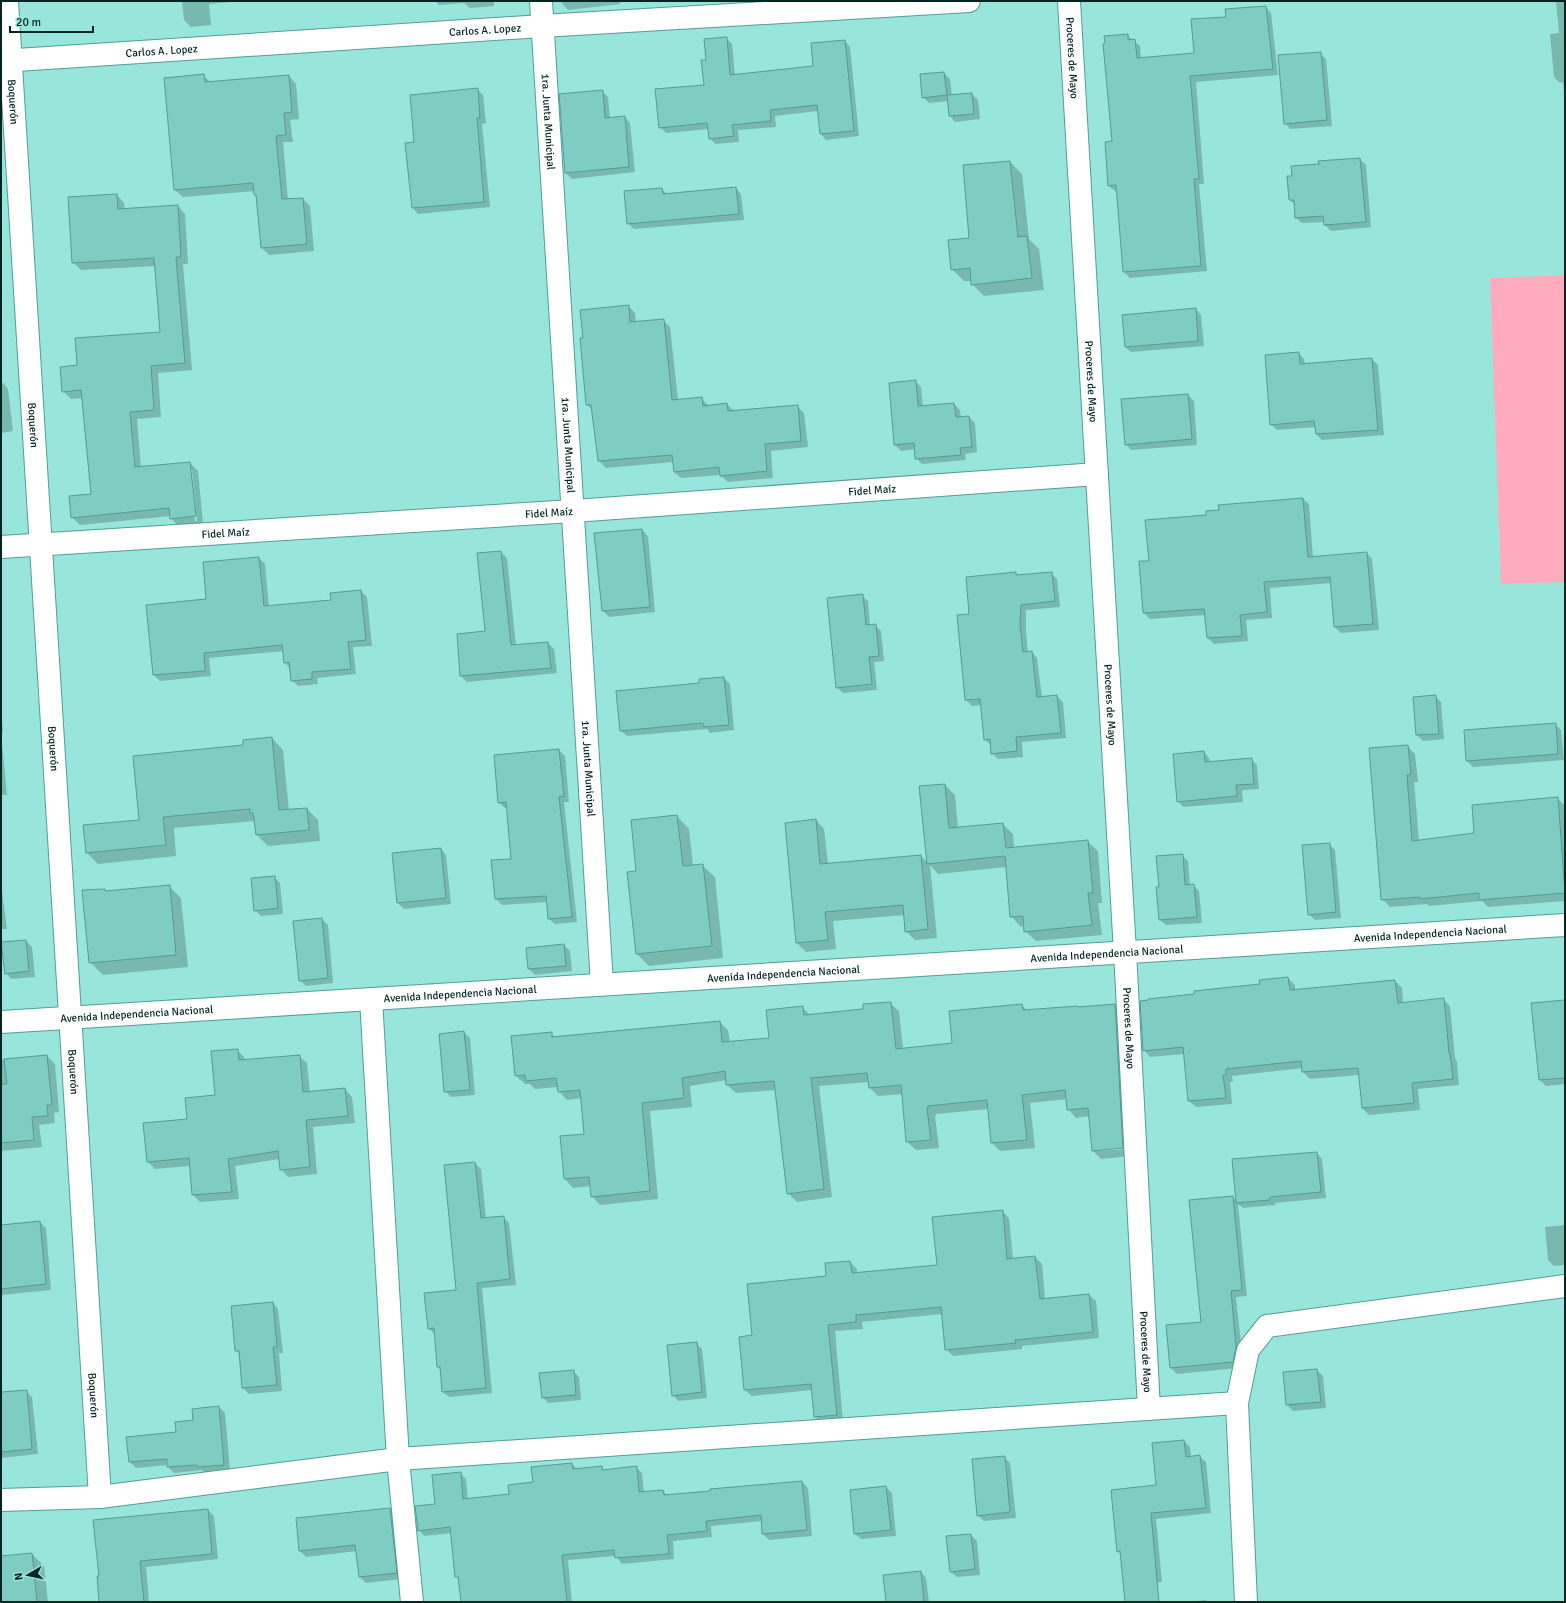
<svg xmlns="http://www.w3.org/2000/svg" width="1566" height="1603" font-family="Signika,sans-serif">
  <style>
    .green { fill: #ffabbe }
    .shadow { fill: #0003; fill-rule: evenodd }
    .building { fill: #7fccc2; stroke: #519e94 }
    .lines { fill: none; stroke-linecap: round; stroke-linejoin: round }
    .street-casing { stroke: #519e94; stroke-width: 24 }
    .secondary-casing { stroke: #519e94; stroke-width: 24 }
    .street { stroke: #fff; stroke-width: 22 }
    .secondary { stroke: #fff; stroke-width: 22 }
    .labels { text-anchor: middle; stroke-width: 3; stroke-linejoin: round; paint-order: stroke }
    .street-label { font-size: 11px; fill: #032521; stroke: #98e6db }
  </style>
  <rect width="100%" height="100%" fill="#98e6db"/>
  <path class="green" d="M1565,275v307l-64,2 -11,-306z"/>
  <path class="shadow" d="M182,1h61l-34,3 2,21 -20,2 -7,-7z
    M435,1h59v5l-24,2 -6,-5 -25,2z
    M560,1h60v3l-52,6z
    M1556,1h9v102l-2,-21 -3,1 -6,-6 -4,-43 9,-1z
    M1266,7l5,6 7,62 -82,7 8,102h-5l8,87 -77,7 -6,-6 -7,-81h-2l-6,-5 4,-44 14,-107 13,11 1,12 54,-4 32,-36z
    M726,38l6,6 3,31 79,-8 31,-26 5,6 9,89 -33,4 -5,-6 -3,-23 -43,5 1,11 -38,3 1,12 -24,2 -5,-6 -1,-9 -43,4 -6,-6 45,-42 2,-24z
    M1320,53l6,6 6,67 -42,3 -5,-6z
    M944,73l6,6 2,17 20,-2 6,6 2,19 -25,3 -5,-6 -2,-15 -19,2 -6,-6z
    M204,76l7,7 78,-7 7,8 3,35 -9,1 3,22h-10l5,58 15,-1 7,7 4,45 -45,4 -7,-7 -5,-51 -2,-2v-4l-72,6 -8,-7z
    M477,89l6,6 3,28 -4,1 8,83 -72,7 -5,-6 -7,-64 10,-1z
    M602,91l6,6 2,22 15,-2 5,6 5,49 -63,7 -6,-6z
    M1360,159l6,6 5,62 -40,4 -6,-6v-3l-23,1 -6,-5 -1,-13 -5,-5 3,-23 27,-12z
    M1010,162l12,12 7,65 10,10 5,41 -60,6 -12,-12v-3h-8l-12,-12 18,-31z
    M736,188l5,6 3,26 -110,9 -6,-6 34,-34 6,6z
    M117,195l7,8 1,6 53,-3 7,8 3,50h-5l9,106 -34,3 3,44 -24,2 4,49 49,-5 8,8 5,52 -25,3 -7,-8v-2l-91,9 -8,-8 20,-22 -9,-97 -12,1 -8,-8 15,-25 84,-33 -6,-67 -75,4 -8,-8zM190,470h2l5,51h-2z
    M628,306l7,7 1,10 27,-3 7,7 8,73 23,-2 8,8 18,-2 7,7 63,-5 7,7 4,34 -37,4 2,27 -45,4 -8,-7 -39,3 -7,-6v-10l-68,6 -7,-7 -6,-51 -6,-5 -3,-66z
    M1196,309l5,6 3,31 -73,6 -6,-5z
    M1298,353l6,6 1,5 67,-5 6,6 6,70 -62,5 -6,-6v-7l-39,3 -6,-6z
    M915,381l6,6 2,20 31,-3 6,6 1,8 8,-1 6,6 2,29 -12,2 1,6 -44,4 -6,-6v-9l-15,2 -6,-6z
    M3,383l5,6 5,42 -12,2v-49z
    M1188,395l6,6 3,44 -66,5 -5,-6z
    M1303,499l6,5 4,54 54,-5 5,6 7,71 -38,3 -6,-6 -3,-44 -62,5 2,30 -26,2 2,21 -34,3 -6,-6 -2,-23 -56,4 -6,-6 6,-51 57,-46z
    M642,530l6,6 7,76 -46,5 -6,-6z
    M501,552l6,6 9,88 32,-3 6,6 3,24 -90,9 -6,-6 -3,-41 28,-3z
    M259,558l6,6 4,43 63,-6 29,-10 6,6 5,49 -19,1 3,27 -39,4 1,6 -20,2 -6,-6 -1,-11 -7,-7v-11l-75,7 2,18 -51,5 -6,-6 -7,-69 60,-6z
    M1015,573l3,3 33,-3 6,6 3,28 -34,3v22l2,21 4,-1 5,6 5,39 15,-1 6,6 3,36 -44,4 1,15 -25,2 -6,-6 -1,-8 -6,-5 -3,-35 -10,1 -6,-6 4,-85z
    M862,596l6,5 2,24h5l6,6 3,30 -10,1 3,28 -34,3 -6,-6z
    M724,678l6,6 4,46 -24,3 -3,-4 -80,7 -6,-5z
    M1435,696l6,6 3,37 -21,2 -6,-6z
    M1,711l2,21h-2l6,63h-6z
    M1555,724l6,6 3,30 -91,7 -6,-6z
    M272,738l11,12 6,61 18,-2 11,11 2,21 -52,5 -11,-11 -2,-14 -81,7 2,28 -78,8 -12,-12 54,-31 105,-75z
    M1407,746l8,8 3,28h-4l5,59 56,-7 82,-36 8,8v95l-77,6 -6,-6 -53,5 -2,-2 -37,3 -8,-8z
    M559,750l6,6 4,46h-5l13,120 -22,2 -6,-5 -1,-17 -46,3 -6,-6 -3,-38 19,-1 -4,-52h-3l-6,-5z
    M1204,752l5,6 1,5 41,-4 6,6 2,24 -17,1 1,12 -60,5 -5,-6z
    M945,785l10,10 3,33 45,-4 10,10 1,14 73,-7 11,10 4,52h-4l4,32 -66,6 -11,-10v-5l-4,1 -10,-11 -4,-49 -69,7 -8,-9 7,73 -22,2 -9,-9 -1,-16 -72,6 3,28 -30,3 -9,-9 19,-123 8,9 4,35 93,-8 7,7z
    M677,816l12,13 4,37 9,-1 13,12 8,81 -74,8 -12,-12 -9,-81 9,-1z
    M1329,844l6,6 6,68 -26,2 -6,-6z
    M441,849l5,6 5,49 -47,5 -6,-6z
    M1182,855l6,6 2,24h3l6,6 3,32 -36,2 -6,-5v-32z
    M274,877l6,6 3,31 -22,2 -6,-6z
    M1,883l6,46h-6z
    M169,886l12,12 7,69 -85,8 -13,-13 15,-72 1,2z
    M322,919l6,6 5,58 -27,3 -6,-6z
    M26,941l6,6 3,30 -24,2 -5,-6z
    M564,945l6,6 2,20 -37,4 -6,-6 -1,-20z
    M1288,978l7,7v5l100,-9 7,7 1,15 40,-4 7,7 5,52 2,3 2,24 -41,4 2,21 -51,5 -7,-7 -3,-33 -49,4 -7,-7v-4l-71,8 1,6h-3l2,22 -36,3 -7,-6 -5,-47 -34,3 -6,-7 51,-55 66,-10z
    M1565,1001v83l-19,2 -6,-6z
    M890,1003l9,8 4,38 50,-5 69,-39 5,6 52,-3 36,-3 8,8 8,143 -30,3 -8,-8 -3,-35 -14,2 -8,-9 -1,-10 -37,4 5,45 -35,3 -8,-8 -3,-34 -53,5v2h-1l4,32 -23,2 -9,-8 -4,-48 -25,2 -8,-8 -1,-6 -50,4 13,111 -35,5 -9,-9 -12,-103 -40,3 -9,-8v-5l-37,6 2,21 -42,4 8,88 -58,6 -8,-9 -1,-10 -18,2 -8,-9 -4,-42 24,-2 -3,-37 -15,2 -8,-9 -1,-4 -23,2 -5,-5h-5l-9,-8 -4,-39 39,-4 5,5 164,-16 8,8 2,13 40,-4 32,-32 8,8 54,-5zM1128,1147v2l-29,2v-2z
    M464,1032l6,6 5,57 -24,2 -6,-6z
    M237,1050l7,7 1,4 54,-5 8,7 3,30 35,-4 7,8 3,26 -42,4 4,47 -29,3 -7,-8 -2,-10 -44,7 4,33 -39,3 -7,-7 -3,-29 -35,3 -7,-7 40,-42 29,-24z
    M47,1056l8,8 4,48 -5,1 1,10 -16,2 3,22 -41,4v-91z
    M1317,1153l5,6 4,39 -51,5 1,2 -33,3 -5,-4 9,92 -11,1 6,56 -4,15 -61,6 -6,-6 31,-45 30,-126 5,4z
    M475,1163l6,6 5,50 17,-2 6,6 7,62 -34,3 10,105 -43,4 -6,-5 -2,-22 -3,-3 -3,-32 -6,-7 28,-37z
    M1002,1211l7,7 4,41 22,-2 7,7 3,35 44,-4 7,6 3,37 -77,8v3l-69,7 -7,-7 -4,-35 -80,8 1,7 -28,2 8,90 -22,2 -6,-7 -3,-26 -60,6 -7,-6 8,-54 74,-59 23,-15 7,7v4l81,-7z
    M40,1222l6,6 5,62 -50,5v-69z
    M1565,1225v40l-11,1 -6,-6 -3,-33z
    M273,1303l5,6 5,44h-4l3,38 -33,3 -6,-6 -3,-34 -4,-3z
    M696,1343l6,6 5,49 -29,3 -5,-6z
    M1317,1370l6,6 3,32 -33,3 -6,-6z
    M573,1371l6,6 2,23 -33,3 -5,-6z
    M26,1391l6,6 6,57 -37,4v-65z
    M219,1407l6,6 5,57 -25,3 -3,-3 -28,3 -6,-6v-2l-32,3 -6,-6 -3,-24 50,-5z
    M1184,1441l6,6 1,10h9l6,5 5,51 -55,6 6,63 -33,4 -8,-31 -3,-4z
    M1004,1457l6,6 6,55 -32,3 -6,-6z
    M572,1464l5,5 24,-2 4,4 31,-4 6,6 2,20 19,-2 5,5 134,-14 6,6 4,48 -43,4 -6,-6 -1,-13 -51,5 1,11 -39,4 1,18 -52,5 -6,-8 -48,4 4,42h-110l-2,-22 -4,-4 -4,-43 -28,3 -5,-6 17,-26 24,-31 6,6 2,21 42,-6z
    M886,1487l6,6 4,43 -35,3 -6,-5z
    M390,1509l6,6 6,64 -36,4 -6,-6 -3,-26 -51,6 -6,-6 -3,-32z
    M208,1510l6,6 4,43 -72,8 3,35h-49l-2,-25z
    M971,1535l6,6 3,34 -23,2 -6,-5z
    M32,1554l12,12 4,36h-47v-45z
    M921,1572l5,6 3,24h-42z
    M1206,1600l2,2h-23z"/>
  <path class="building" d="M1266,6l7,63 -83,7 9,103h-5l7,87 -78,6 -7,-87 -8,1 -3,-44 7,-1 -9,-97 2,-1 -1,-7 24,-2v6l7,-1 2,19 57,-5 -3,-34 35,-2 -1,-8z
    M727,37l3,38 83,-9 -2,-23 34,-3 9,91 -34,3 -3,-29 -47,5 1,11 -39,4 2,11 -25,3 -2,-16 -48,5 -4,-39 49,-4 -3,-25h5l-2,-21z
    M1321,52l6,68 -43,4 -6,-69z
    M944,72l3,23 -25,3 -2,-24z
    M204,74l1,8 84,-7 3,37 -8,1 2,22 -10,1 6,63 21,-1 4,46 -46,4 -5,-53h-2l-1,-12 -79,7 -10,-112z
    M478,88l2,30h-3l7,84 -72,6 -7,-65 9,-1 -4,-47z
    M603,90l2,28 20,-2 4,51 -64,6 -6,-79z
    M972,93l2,21 -25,2 -2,-21z
    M1360,158l6,64 -42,3 -1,-9 -28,2 -1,-18h-5l-2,-24h5l-1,-10 28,-2 -1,-3z
    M1010,161l8,76 9,-1 5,42 -61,7 -1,-17 -19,2 -3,-30 21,-2 -6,-73z
    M736,187l3,27 -112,10 -3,-33 38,-3 1,6z
    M117,194l1,15 60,-4 3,52h-5l9,106 -34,3 3,44 -24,2 5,55 55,-5 6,54 -26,3 -1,-11 -98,10 -2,-22 22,-2 -10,-104 -19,2 -2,-25 17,-2 -2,-27 85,-6 -6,-74 -82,5 -4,-66z
    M629,305l1,17 34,-3 8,81 30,-3 1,9 24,-3 1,8 70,-6 3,36 -36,3 2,27 -47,5 -1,-9 -45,5 -2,-17 -74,6 -7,-56h-5l-6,-67h3l-3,-28z
    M1196,308l2,33 -73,6 -3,-32z
    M1299,352l1,12 72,-6 6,72 -62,4 -2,-13 -44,4 -5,-70z
    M916,380l2,26 36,-3 2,14 13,-1 3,31 -12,1 1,7 -46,4 -1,-16 -20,2 -5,-62z
    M1188,394l4,45 -67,6 -4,-46z
    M1303,498l5,59 59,-5 6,72 -39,3 -4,-50 -66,5 3,30 -27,3 2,21 -35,2 -3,-29 -61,4 -4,-52h10l-4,-41 61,-5v-4l13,-1 -1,-5z
    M642,529l8,78 -48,4 -8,-78z
    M501,551l10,94 37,-3 3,26 -91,8 -3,-42 28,-3 -8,-78z
    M259,557l5,49 67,-6 -1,-7 31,-3 5,50 -18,2 3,27 -39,3v7l-21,2 -2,-19 -5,1 -2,-18 -78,8 1,18 -52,4 -7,-70 60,-6 -3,-37z
    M1016,572v3l36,-3 3,29 -34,4 -1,20 3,27 9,-1 5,46 20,-2 4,38 -45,4 1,14 -26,3 -1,-15 -6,1 -4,-41 -15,1 -8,-85 12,-1 -3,-37z
    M863,594l3,31 10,-1 3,32 -10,1 3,27 -36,4 -9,-90z
    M724,677l5,48 -25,2 -1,-4 -83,8 -4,-40 83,-8v-4z
    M1436,695l3,39 -23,1 -3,-38z
    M1556,723l2,31 -92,7 -2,-31z
    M272,737l7,73 28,-2 2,22 -53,5 -3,-22h-3v-4l-87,8 3,28 -80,8 -3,-28 56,-5 -6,-64 110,-11v-5z
    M1408,745l3,29 -4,1 5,66 62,-8 -2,-28 86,-8 7,96 -86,7v-7l-59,6v-2l-39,3 -12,-152z
    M559,749l5,47 -5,1 13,120 -24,2 -2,-23 -51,3 -4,-39 20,-1 -5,-57 -8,1 -4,-48z
    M1204,751l1,11 47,-4 2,26 -18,1 1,11 -60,6 -4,-48z
    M945,784l4,44 54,-5 3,25 82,-8 5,53h-5l4,32 -68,7 -1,-16 -13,1 -5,-61 -78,8 -8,-78z
    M677,815l6,51 20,-2 9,82 -76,8 -9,-82 9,-1 -5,-51z
    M816,819l4,45 101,-9 7,74 -23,3 -2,-27 -78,7 3,28 -32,3 -11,-120z
    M1330,843l6,69 -28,3 -6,-70z
    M441,848l5,50 -49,5 -5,-50z
    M1183,854l2,31 9,-1 3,33 -38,3 -3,-33h3l-3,-31z
    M275,876l3,32 -24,3 -3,-33z
    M170,885l6,70 -87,8 -7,-73 23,-1v2z
    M322,918l6,60 -29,3 -6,-60z
    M26,940l3,31 -24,3 -4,-32z
    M564,944l2,22 -38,3 -2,-21z
    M1288,977l2,13 105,-10 3,23 46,-5 5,55h1l3,26 -41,4 2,20 -52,5 -4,-40 -56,4 -1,-11 -75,8v6h-3l3,23 -38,3 -5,-54 -40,4 -3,-50 8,-1v-1l46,-5v-3l66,-7 -1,-4z
    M1565,1000v78l-26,2 -8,-77z
    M891,1002l5,47 56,-6 -3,-32 73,-7 1,6 55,-4v1l37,-3 8,144 -31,3 -4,-43 -21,2 -2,-20 -43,5 5,45 -36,3 -4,-43 -59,6v2h-1l4,32 -25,2 -5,-57 -32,3 -2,-15 -56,5 13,111 -37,5 -13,-113 -48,4 -1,-14 -43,7 2,20 -42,5 8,88 -59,6 -2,-20 -25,2 -4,-43 24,-2 -4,-44 -22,2 -2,-14 -30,3 -1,-6 -10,1 -4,-40 41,-4v5l168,-16 2,21 47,-4 -3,-28 37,-4 1,9 59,-6v-5z
    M464,1031l6,59 -26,2 -5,-58z
    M238,1049l1,11 61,-5 3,37 42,-4 3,28 -42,4 4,47 -30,3 -2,-19 -50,8 4,33 -40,3 -3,-37 -42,4 -4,-39 44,-4 -2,-21 30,-3 -4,-44z
    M47,1055l5,50h-5l1,11 -16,1 2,23 -33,3v-59h6l-3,-25z
    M1317,1152l4,40 -51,5v3l-34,3 -4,-44z
    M475,1162l6,56 23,-2 6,63 -33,4 9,105 -44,4 -2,-25h-3l-3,-39 -6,1 -4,-36 32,-3 -12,-125z
    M1233,1196l9,94 -11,1 5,56 -3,15 -63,6 -4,-43 35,-3 -12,-122z
    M1003,1210l4,49 28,-3 5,43 49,-5 4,38 -78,8 1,3 -71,7 -4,-43 -85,8v7l-28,3 9,90 -23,2 -3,-33 -67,6 -5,-53 13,-2 -5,-51 79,-8 -1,-13 25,-2 2,12 85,-8 -5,-48z
    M40,1221l6,63 -45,5v-64z
    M273,1302l4,45h-4l4,38 -35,3 -3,-37h-4l-4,-45z
    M697,1342l5,50 -30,4 -5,-51z
    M1317,1369l4,33 -35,3 -3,-33z
    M574,1370l2,25 -34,3 -3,-25z
    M27,1390l5,59 -31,3v-60z
    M219,1406l5,59 -26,2 -1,-2 -30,2v-8l-38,3 -3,-25 50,-5 -1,-10 18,-2 -1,-11z
    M1184,1440l2,17 14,-2 6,53 -55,5 8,89h-34l-5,-51 -3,1 -6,-62 45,-5 -4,-42z
    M1005,1456l5,56 -33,4 -5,-57z
    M572,1463l1,6 29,-3v4l35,-4 2,26 24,-2 1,5 46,-4v-2l92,-8 5,49 -45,4 -1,-19 -55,6 1,10 -40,4 2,19 -54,4 -1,-8 -52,5 5,47h-106l-3,-25h-3l-5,-50 -32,4 -3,-25 20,-2 -3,-29 29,-3 2,27 46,-5 -1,-9 25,-3 -2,-15z
    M886,1486l5,44 -37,4 -4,-44z
    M390,1508l7,65 -38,4 -4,-32 -56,6 -3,-33z
    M208,1509l4,45 -72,7 4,41h-45l-2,-26h2l-6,-56z
    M971,1534l4,35 -25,3 -4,-36z
    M32,1553l5,49h-36v-46z
    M921,1571l3,31h-38l-3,-27z"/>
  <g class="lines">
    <defs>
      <g id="street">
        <path id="s1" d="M7,1l93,1496"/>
        <path id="s2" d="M541,1l61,983"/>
        <path id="s3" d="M1069,1l56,951 24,457"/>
        <path id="s4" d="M1,61l541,-35 427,-25"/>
        <path id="s5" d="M1,547l572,-36 524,-37"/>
        <path d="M371,999l27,460 14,143"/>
        <path d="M1,1500l99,-3 298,-38 839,-56"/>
        <path d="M1246,1602l-9,-199 11,-53 19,-24 298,-40"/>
      </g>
      <g id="secondary">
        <path id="s6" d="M1,1022l1564,-97"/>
      </g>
    </defs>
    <use href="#street" class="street-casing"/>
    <use href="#secondary" class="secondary-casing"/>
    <use href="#street" class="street"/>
    <use href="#secondary" class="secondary"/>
  </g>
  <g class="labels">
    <g class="street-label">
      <text dy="4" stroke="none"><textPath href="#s4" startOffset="485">Carlos A. Lopez</textPath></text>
      <text dy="4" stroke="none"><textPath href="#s4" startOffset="161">Carlos A. Lopez</textPath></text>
      <text dy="4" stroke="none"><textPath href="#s3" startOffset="57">Proceres de Mayo</textPath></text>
      <text dy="4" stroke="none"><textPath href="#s1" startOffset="101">Boquerón</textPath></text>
      <text dy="4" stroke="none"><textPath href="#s2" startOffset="121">1ra. Junta Municipal</textPath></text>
      <text dy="4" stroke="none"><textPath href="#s3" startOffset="381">Proceres de Mayo</textPath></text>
      <text dy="4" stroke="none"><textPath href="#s1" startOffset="425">Boquerón</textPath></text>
      <text dy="4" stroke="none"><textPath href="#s2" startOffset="445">1ra. Junta Municipal</textPath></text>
      <text dy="4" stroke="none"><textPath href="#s5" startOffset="873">Fidel Maíz</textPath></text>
      <text dy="4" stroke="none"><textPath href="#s5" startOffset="549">Fidel Maíz</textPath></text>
      <text dy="4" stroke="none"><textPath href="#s5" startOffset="225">Fidel Maíz</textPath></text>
      <text dy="4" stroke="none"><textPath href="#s3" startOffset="705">Proceres de Mayo</textPath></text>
      <text dy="4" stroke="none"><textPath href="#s1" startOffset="749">Boquerón</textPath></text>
      <text dy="4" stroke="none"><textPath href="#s2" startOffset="769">1ra. Junta Municipal</textPath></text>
      <text dy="4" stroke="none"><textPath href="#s6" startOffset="1432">Avenida Independencia Nacional</textPath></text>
      <text dy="4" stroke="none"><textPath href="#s6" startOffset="1108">Avenida Independencia Nacional</textPath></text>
      <text dy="4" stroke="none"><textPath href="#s6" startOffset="784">Avenida Independencia Nacional</textPath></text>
      <text dy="4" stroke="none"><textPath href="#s6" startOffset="460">Avenida Independencia Nacional</textPath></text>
      <text dy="4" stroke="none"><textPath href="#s6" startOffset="136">Avenida Independencia Nacional</textPath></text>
      <text dy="4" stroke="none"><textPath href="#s3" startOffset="1029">Proceres de Mayo</textPath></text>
      <text dy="4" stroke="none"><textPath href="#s1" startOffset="1073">Boquerón</textPath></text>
      <text dy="4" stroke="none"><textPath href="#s3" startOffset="1353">Proceres de Mayo</textPath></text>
      <text dy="4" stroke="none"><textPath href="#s1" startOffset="1397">Boquerón</textPath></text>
    </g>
  </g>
  <rect width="1566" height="1603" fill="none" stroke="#032521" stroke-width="4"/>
  <g transform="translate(28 1575) rotate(261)" stroke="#98e6db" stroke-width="3" paint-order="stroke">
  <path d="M0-3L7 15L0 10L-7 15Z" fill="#032521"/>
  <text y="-6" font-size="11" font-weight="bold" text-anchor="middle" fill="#032521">N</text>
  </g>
  <path d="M10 26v6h83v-6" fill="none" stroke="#032521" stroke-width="2"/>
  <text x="16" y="26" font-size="12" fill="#032521" stroke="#98e6db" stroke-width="3" paint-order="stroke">20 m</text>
</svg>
